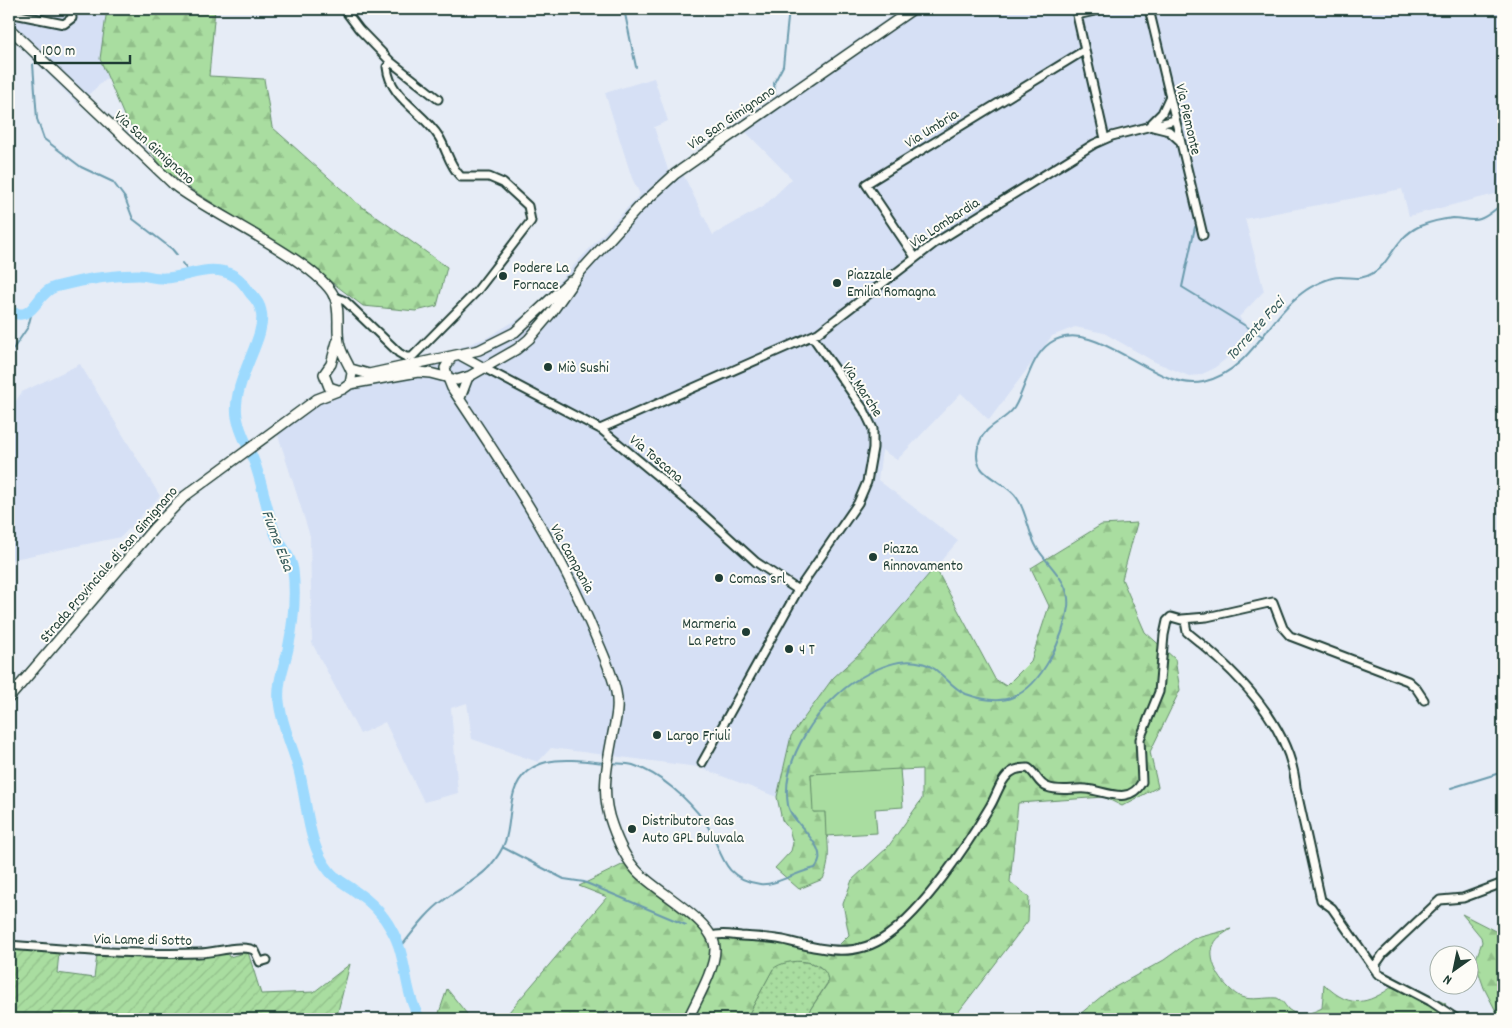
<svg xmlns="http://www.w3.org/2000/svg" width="1512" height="1028" font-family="Dekko,sans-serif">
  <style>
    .built { fill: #d6e0f5 }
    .grass { fill: url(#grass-dots); stroke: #648d6a }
    .forest { fill: url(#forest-firs); stroke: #648d6a }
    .garden { fill: url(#garden-furrows); stroke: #648d6a }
    .pitch { fill: #a9dda0; stroke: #648d6a }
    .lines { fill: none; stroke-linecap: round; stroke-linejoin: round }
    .stream { stroke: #6b9bad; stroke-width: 2 }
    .river { stroke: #9ddafe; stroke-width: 11 }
    .minor-casing { stroke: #1f3d34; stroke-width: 11 }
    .tertiary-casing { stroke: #1f3d34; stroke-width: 12 }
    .secondary-casing { stroke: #1f3d34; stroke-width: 12 }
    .minor { stroke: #fdfcf7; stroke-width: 7 }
    .tertiary { stroke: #fdfcf7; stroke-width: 9 }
    .secondary { stroke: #fdfcf7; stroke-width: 9 }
    .poi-dot { fill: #1f3d34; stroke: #fdfcf7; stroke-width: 2 }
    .labels { text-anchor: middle; stroke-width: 4; stroke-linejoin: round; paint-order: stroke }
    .street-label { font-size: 15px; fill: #1f3d34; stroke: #fdfcf7 }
    .poi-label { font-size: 15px; fill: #1f3d34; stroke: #fdfcf7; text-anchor: start }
    .water-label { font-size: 16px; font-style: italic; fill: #385c5c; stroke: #fdfcf7 }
  </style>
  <defs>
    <pattern id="grass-dots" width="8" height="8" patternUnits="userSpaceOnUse" patternTransform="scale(1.25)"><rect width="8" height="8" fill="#a9dda0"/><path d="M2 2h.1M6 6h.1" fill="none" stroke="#91bf8a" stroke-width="1.8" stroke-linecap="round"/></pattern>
    <pattern id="forest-firs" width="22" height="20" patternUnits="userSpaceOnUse" patternTransform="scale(1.25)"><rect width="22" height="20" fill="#a9dda0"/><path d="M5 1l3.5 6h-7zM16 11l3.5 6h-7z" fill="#91bf8a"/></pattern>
    <pattern id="garden-furrows" width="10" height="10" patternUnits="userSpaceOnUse" patternTransform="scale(1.25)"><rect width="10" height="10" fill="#a9dda0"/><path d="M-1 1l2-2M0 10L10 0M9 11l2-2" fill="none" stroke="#91bf8a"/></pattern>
  </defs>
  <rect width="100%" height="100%" fill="#e6ecf6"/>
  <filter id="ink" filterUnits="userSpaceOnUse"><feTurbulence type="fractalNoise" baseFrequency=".02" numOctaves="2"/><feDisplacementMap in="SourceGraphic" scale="10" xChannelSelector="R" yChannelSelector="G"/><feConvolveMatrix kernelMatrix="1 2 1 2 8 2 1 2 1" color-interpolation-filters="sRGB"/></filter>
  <g filter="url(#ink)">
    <path class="built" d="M9,9h98l-7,50 8,18 -30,27 -69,-68z
      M901,9h602v183l-94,24 -7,-27 -157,30 19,72 -25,26 16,19 -42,33 -13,6 -11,1 -34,-14 -51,-29 -29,-6 -23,9 -63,84 -28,-27 -64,67 -15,-10 -4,30 80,61 -89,104 -36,33 -42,58 -14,61 -79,-30 -147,-19 -13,14 -66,-23 -5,-36 -16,5 7,85 -34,9 -39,-80 -25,12 -48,-91 -2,-107 -32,-101 48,-36 22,-7 25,-23 71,-15 44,-17 37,-22 28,-27 87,-94 -8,-16 -27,-85 49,-15 14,43 -14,6 15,46 10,-7 34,69 51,-29 28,-27 -55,-56z
      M80,364l80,132 -39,41 -112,23v-149l13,-19z"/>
    <path class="grass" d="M792,961c14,0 37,4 36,21l-24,37h-58l27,-50 4,-4z"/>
    <path class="forest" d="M107,9h108l-6,67 55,3 8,48 85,76 90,64 -10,39 -21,5 -53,-5 -55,-42 -114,-73 -30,-22 -39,-51 -25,-59z
      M1137,523l-15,56 23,53 30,27 5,31 -30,62 8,35 -36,19 -18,-9 -86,6 -8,79 19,15 -1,24 -75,98h-149l24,-36c1,-26 -42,-26 -55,-14l-27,50h-120l-20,-8 -8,8h-95l104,-122 -28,-11 47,-23c21,32 59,44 82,74l128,11 13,-13 -6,-31 9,-24 36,-33 34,-48v-30l-111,5 3,38 11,-1c1,24 8,46 -2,68l-24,10 -24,-21 16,-17 2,-8 -4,-14 -7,-9 -5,-23 14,-61 42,-58 36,-33 66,-78 60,112 11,7 25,-25 18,-55 -18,-38 70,-43z
      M1462,914l41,21v82h-4l-15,-29 -9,-26 7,-20 -1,-5z
      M1231,929c-6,4 -14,8 -17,15 -9,18 12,46 27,53 12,4 24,0 36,1 6,3 7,6 11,11 10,9 24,4 34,-1l2,-24c28,28 47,19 76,-3l46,23 -14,15h-358l34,-28 56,-31 29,-21z
      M447,989l24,30h-34z"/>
    <path class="garden" d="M9,948l50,5 -2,20 37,5 3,-23 105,1 25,-3 2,4 19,-5 13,42 53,-2 36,-28 -14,55h-327z"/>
    <path class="pitch" d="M900,769l3,38 -28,2 2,24 -51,3 -1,-24h-12l-2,-38z"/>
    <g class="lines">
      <path class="stream" d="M624,9l12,58
        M33,64l4,55 7,20 37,28 32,15 12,16 8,21 39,30 5,6
        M775,94l-1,-11 9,-17 6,-57
        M1195,227l-13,60 80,49
        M182,263l9,12
        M9,355l19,-28 5,-19
        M610,763c7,1 16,0 23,2 28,9 55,34 72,57 18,25 13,56 55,62 15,2 39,-13 55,-16 18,-20 -24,-44 -27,-63 -8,-46 32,-103 70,-126 19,-11 42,-22 64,-16 18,4 27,24 44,31 14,5 33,9 47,3 30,-12 51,-61 55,-90 3,-25 -19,-40 -31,-59 -9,-15 -10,-36 -20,-50 -13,-21 -51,-20 -37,-57 6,-16 25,-20 34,-33 12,-20 16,-51 36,-65 44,-30 105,50 153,39 48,-11 63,-62 99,-89 9,-7 27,-16 38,-16 13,0 20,4 33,-4 17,-9 21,-35 47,-47 10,-4 23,-7 33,-8 9,0 19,4 27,1 9,-3 16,-11 23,-15
        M1451,788l52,-16
        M504,848l60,31 20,3 102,43
        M400,948c13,-16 27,-36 44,-48 14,-11 34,-20 46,-34 21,-24 17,-37 22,-66 9,-49 57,-41 93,-37"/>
      <path class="river" d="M9,311c26,13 26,-18 46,-24 26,-7 56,-12 83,-12 9,0 18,4 27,3 25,-1 47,-16 71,-1 6,4 10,10 14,16 4,4 10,12 11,18 7,26 -30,70 -24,106 3,18 14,33 19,50 7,21 11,44 19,66 5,13 16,22 18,37 3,26 0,55 -5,79 -4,18 -11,34 -9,52 2,23 13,44 19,66 10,34 8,77 32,105 7,8 17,13 25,19 15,10 28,23 36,38 17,28 12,62 29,90"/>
      <defs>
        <path id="minor" d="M1075,9l2,6 27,-6
          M1149,9l54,226
          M9,13l55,11 8,-6 -1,-9
          M1077,15l28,124
          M391,62l47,37
          M1150,125l12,-12 7,-15
          M1153,127l16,4 11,10
          M915,257l-49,-73 219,-134
          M333,296l12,5 54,52 7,4h6l65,-66 54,-70 -3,-15 -25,-23 -14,-6h-28c-12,-12 -14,-27 -22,-40 -16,-26 -49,-38 -52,-70l4,-5 -32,-33 -15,-20
          M484,368l118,62 100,83 54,49 42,28
          M600,429l218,-96 117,-90 159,-99 18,-8 63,-16
          M1182,619l25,-2 66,-15 10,26 7,8 118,45 8,7 8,12
          M702,763l96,-173 60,-87 9,-21 6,-34v-19l-9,-19 -52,-74
          M711,936c10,-3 20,-1 30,0 14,1 28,1 42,4 37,9 71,20 105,-5 36,-26 78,-88 101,-127 6,-9 9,-21 16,-30 6,-8 13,-10 23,-10 8,5 10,16 19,19 12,5 26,1 39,2 20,2 43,17 56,-7l-2,-43 19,-47 5,-57 3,-14 4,-4 14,4 2,11c47,37 104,93 109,156l25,112 11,8 46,66 52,27 27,18
          M9,945c63,5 127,10 190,8 15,0 45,-10 56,-2l5,11 7,-2
          M1377,973l-1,-9 7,-10 57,-54 23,-2 40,-15"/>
        <path id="tertiary" d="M448,378l4,10c53,79 107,159 143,247 8,19 17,37 21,57 3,14 0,27 -3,41 -6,33 -13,60 -1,92 6,17 13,33 25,46 19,21 78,50 78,78 0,21 -19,52 -27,70
          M460,398l8,-21"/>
        <path id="secondary" d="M9,28l165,157c36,29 143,76 160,111 7,15 2,30 5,46 2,12 9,20 13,31l-2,11
          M580,272l59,-65 36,-33 238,-165
          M337,342l-6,22 -7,10 5,13 9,3
          M462,356l22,12
          M351,369l18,5 110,-24 36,-18 55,-51
          M448,378l-3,-10 6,-10
          M9,698l145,-170 31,-32 132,-97 26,-10 7,-5 68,-12 12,1 27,7 13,-4 47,-27 12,-10 23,-27 31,-44"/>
      </defs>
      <use href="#minor" class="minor-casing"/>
      <use href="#tertiary" class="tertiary-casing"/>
      <use href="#secondary" class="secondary-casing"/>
      <use href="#minor" class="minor"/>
      <use href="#tertiary" class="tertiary"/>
      <use href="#secondary" class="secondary"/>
    </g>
  </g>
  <g class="poi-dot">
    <circle cx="503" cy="276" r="5"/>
    <circle cx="837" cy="283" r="5"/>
    <circle cx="548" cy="367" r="5"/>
    <circle cx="873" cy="557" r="5"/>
    <circle cx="719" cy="578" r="5"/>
    <circle cx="746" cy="632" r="5"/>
    <circle cx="789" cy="649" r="5"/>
    <circle cx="657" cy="735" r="5"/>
    <circle cx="632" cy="829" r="5"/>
  </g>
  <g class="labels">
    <g class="street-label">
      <text transform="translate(731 117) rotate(-34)" y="5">Via San Gimignano</text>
      <text transform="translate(1189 119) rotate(77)" y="5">Via Piemonte</text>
      <text transform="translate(931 128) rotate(-32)" y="5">Via Umbria</text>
      <text transform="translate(155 147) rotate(42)" y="5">Via San Gimignano</text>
      <text transform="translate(944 222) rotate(-33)" y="5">Via Lombardia</text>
      <text transform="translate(863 389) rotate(57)" y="5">Via Marche</text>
      <text transform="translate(657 458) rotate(40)" y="5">Via Toscana</text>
      <text transform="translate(573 558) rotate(61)" y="5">Via Campania</text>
      <text transform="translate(108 564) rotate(-49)" y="5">Strada Provinciale di San Gimignano</text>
      <text transform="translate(143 939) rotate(1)" y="5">Via Lame di Sotto</text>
    </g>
    <g class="poi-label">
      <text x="513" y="272">Podere La<tspan x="513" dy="17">Fornace</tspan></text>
      <text x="847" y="279">Piazzale<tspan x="847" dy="17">Emilia Romagna</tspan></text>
      <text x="558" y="372">Miò Sushi</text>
      <text x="883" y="553">Piazza<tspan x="883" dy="17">Rinnovamento</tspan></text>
      <text x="729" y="583">Comas srl</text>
      <text x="736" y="628" text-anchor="end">Marmeria<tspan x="736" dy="17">La Petro</tspan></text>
      <text x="799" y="654">4 T</text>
      <text x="667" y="740">Largo Friuli</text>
      <text x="642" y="825">Distributore Gas<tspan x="642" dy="17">Auto GPL Buluvala</tspan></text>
    </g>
    <g class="water-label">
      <text transform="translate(1254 328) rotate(-48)" y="6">Torrente Foci</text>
      <text transform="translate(279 540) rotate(69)" y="6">Fiume Elsa</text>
    </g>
  </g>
  <rect width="1512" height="1028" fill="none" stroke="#fdfcf7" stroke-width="30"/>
  <rect x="15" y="15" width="1482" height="998" fill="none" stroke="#1f3d34" stroke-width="2" filter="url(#ink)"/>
  <g transform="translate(1454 970) rotate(213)"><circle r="24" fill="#fdfcf7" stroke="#a4b0a9"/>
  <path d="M0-4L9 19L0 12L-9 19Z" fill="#1f3d34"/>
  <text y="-8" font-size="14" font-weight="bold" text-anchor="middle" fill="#1f3d34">N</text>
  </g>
  <path d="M35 55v8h95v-8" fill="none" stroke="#1f3d34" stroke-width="2.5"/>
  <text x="42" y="55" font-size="15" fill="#1f3d34" stroke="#fdfcf7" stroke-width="4" paint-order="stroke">100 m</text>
</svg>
